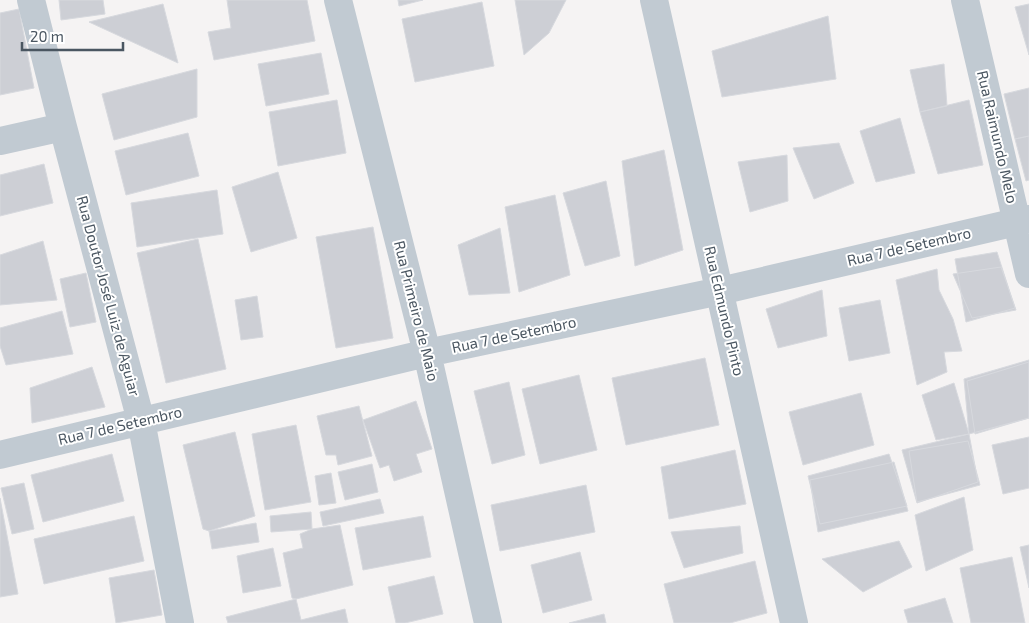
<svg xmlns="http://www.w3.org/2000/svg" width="1029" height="623" font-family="'Exo 2',sans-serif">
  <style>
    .building { fill: #cdcfd5; stroke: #d7d9de }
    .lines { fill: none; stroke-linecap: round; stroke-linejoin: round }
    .minor { stroke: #c1cad2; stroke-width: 28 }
    .labels { text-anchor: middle; stroke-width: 4; stroke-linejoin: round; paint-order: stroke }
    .street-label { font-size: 15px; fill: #4a5661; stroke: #fff }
  </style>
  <rect width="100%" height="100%" fill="#f5f3f3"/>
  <path class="building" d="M59,0h44l2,14 -44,6z
    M227,0h80l8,41 -101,19 -6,-28 23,-4z
    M398,0h25l-24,6z
    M515,0h51l-17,33 -25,22z
    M482,2l12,64 -79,16 -13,-63z
    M163,4l15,59 -89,-41z
    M1029,4v51l-14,-48z
    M19,9l15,79 -34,7v-82z
    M828,16l8,63 -114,18 -10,-46z
    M321,53l8,41 -63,12 -8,-42z
    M944,64l3,42 -27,6 -10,-42z
    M197,69v48l-83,23 -12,-46z
    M1029,88v48l-14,3 -11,-45z
    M337,100l9,53 -68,13 -9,-54z
    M969,100l14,65 -45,9 -18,-62z
    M900,118l15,55 -39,9 -16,-51z
    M188,133l11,43 -73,19 -11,-44z
    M1029,136v44l-3,1 -11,-42z
    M839,143l15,40 -40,16 -21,-51z
    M664,150l19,100 -48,16 -13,-105z
    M787,155l1,46 -38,11 -12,-50z
    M44,164l9,39 -53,13v-41z
    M278,172l19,66 -46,14 -19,-65z
    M606,181l14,75 -35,10 -22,-73z
    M217,190l6,44 -86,13 -6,-44z
    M555,195l15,80 -51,17 -14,-85z
    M373,227l20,111 -57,10 -20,-111z
    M500,228l10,65 -41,2 -11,-50z
    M198,239l28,130 -60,14 -29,-130z
    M43,241l14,59 -57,5v-50z
    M997,252l18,56 -49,14 -11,-63z
    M1001,267l15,43 -44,8 -19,-44z
    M937,269l2,21 14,29 9,32 -18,1 3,20 -30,13 -21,-105z
    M86,273l10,49 -26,5 -10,-48z
    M822,290l5,46 -49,12 -12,-39z
    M257,296l6,41 -22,3 -6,-40z
    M880,300l10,53 -41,8 -10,-53z
    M62,311l11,43 -67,11 -6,-19v-18z
    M705,358l14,67 -93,20 -14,-67z
    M1029,360v58l-60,16 -5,-55z
    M1029,362v56l-54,16 -8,-53z
    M92,367l13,40 -73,16 -2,-35z
    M579,375l18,75 -57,14 -18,-75z
    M509,382l16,73 -33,9 -18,-73z
    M954,383l15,51 -33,6 -14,-45z
    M861,393l13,52 -71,20 -14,-53z
    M416,401l16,48 -16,5 6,18 -28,9 -5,-16 -9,3 -17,-48z
    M359,406l13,50 -34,9 -2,-10h-10l-9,-39z
    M296,425l15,77 -46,8 -13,-76z
    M235,432l20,84 -46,15 -6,-2 -20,-84z
    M969,434l9,48 -61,21 -15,-53z
    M1029,437v51l-26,6 -11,-49z
    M968,441l12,44 -63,17 -8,-51z
    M735,450l11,54 -77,15 -8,-52z
    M112,454l12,47 -81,21 -12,-47z
    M889,454l18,52 -87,18 -12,-48z
    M894,462l14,49 -90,21 -8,-52z
    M372,464l6,28 -33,8 -7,-28z
    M331,473l5,30 -17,2 -4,-29z
    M24,483l10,46 -22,5 -11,-46z
    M586,485l9,47 -95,19 -9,-46z
    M964,497l9,53 -47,21 -11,-56z
    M0,498l18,96 -18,3z
    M380,499l4,14 -61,13 -3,-14z
    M311,512l1,17 -41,3 -1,-16z
    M134,516l10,45 -100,23 -10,-45z
    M423,516l8,41 -68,13 -8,-42z
    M256,523l3,19 -47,7 -3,-18z
    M340,525l13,60 -57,14 -4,-1 -9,-45 20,-5 -3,-14 12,-5z
    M740,526l3,27 -59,15 -13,-36z
    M899,541l13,26 -49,25 -41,-33z
    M1029,545v43l-9,-41z
    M273,548l8,38 -38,7 -6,-37z
    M580,552l12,48 -49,13 -12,-48z
    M1012,557l13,66h-54l-11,-55z
    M755,561l12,52 -37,10h-56l-10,-39z
    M154,570l8,45 -46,8 -7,-45z
    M434,576l9,38 -38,9h-9l-8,-36z
    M945,598l8,25h-45l-4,-13z
    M296,599l5,21 44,-11 3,14h-120l-2,-6z
    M604,614l2,9h-37z"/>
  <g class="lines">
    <path class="minor" d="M31,0l32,127 78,294 39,202
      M338,0l89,353 61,270
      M654,0l140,623
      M965,0l64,274
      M0,141l63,-14
      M0,455l427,-102 293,-62 309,-72"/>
  </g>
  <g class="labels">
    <g class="street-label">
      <text transform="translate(997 137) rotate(77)" y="5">Rua Raimundo Melo</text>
      <text transform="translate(909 247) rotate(-13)" y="5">Rua 7 de Setembro</text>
      <text transform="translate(108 296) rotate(75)" y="5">Rua Doutor José Luiz de Aguiar</text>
      <text transform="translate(416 311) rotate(76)" y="5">Rua Primeiro de Maio</text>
      <text transform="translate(724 311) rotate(77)" y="5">Rua Edmundo Pinto</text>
      <text transform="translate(514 335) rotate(-12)" y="5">Rua 7 de Setembro</text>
      <text transform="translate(120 426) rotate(-13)" y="5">Rua 7 de Setembro</text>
    </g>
  </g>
  <path d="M22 42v8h101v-8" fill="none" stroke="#4a5661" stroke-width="2.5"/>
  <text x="30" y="42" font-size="15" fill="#4a5661" stroke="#ffffff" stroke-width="4" paint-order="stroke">20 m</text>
</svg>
